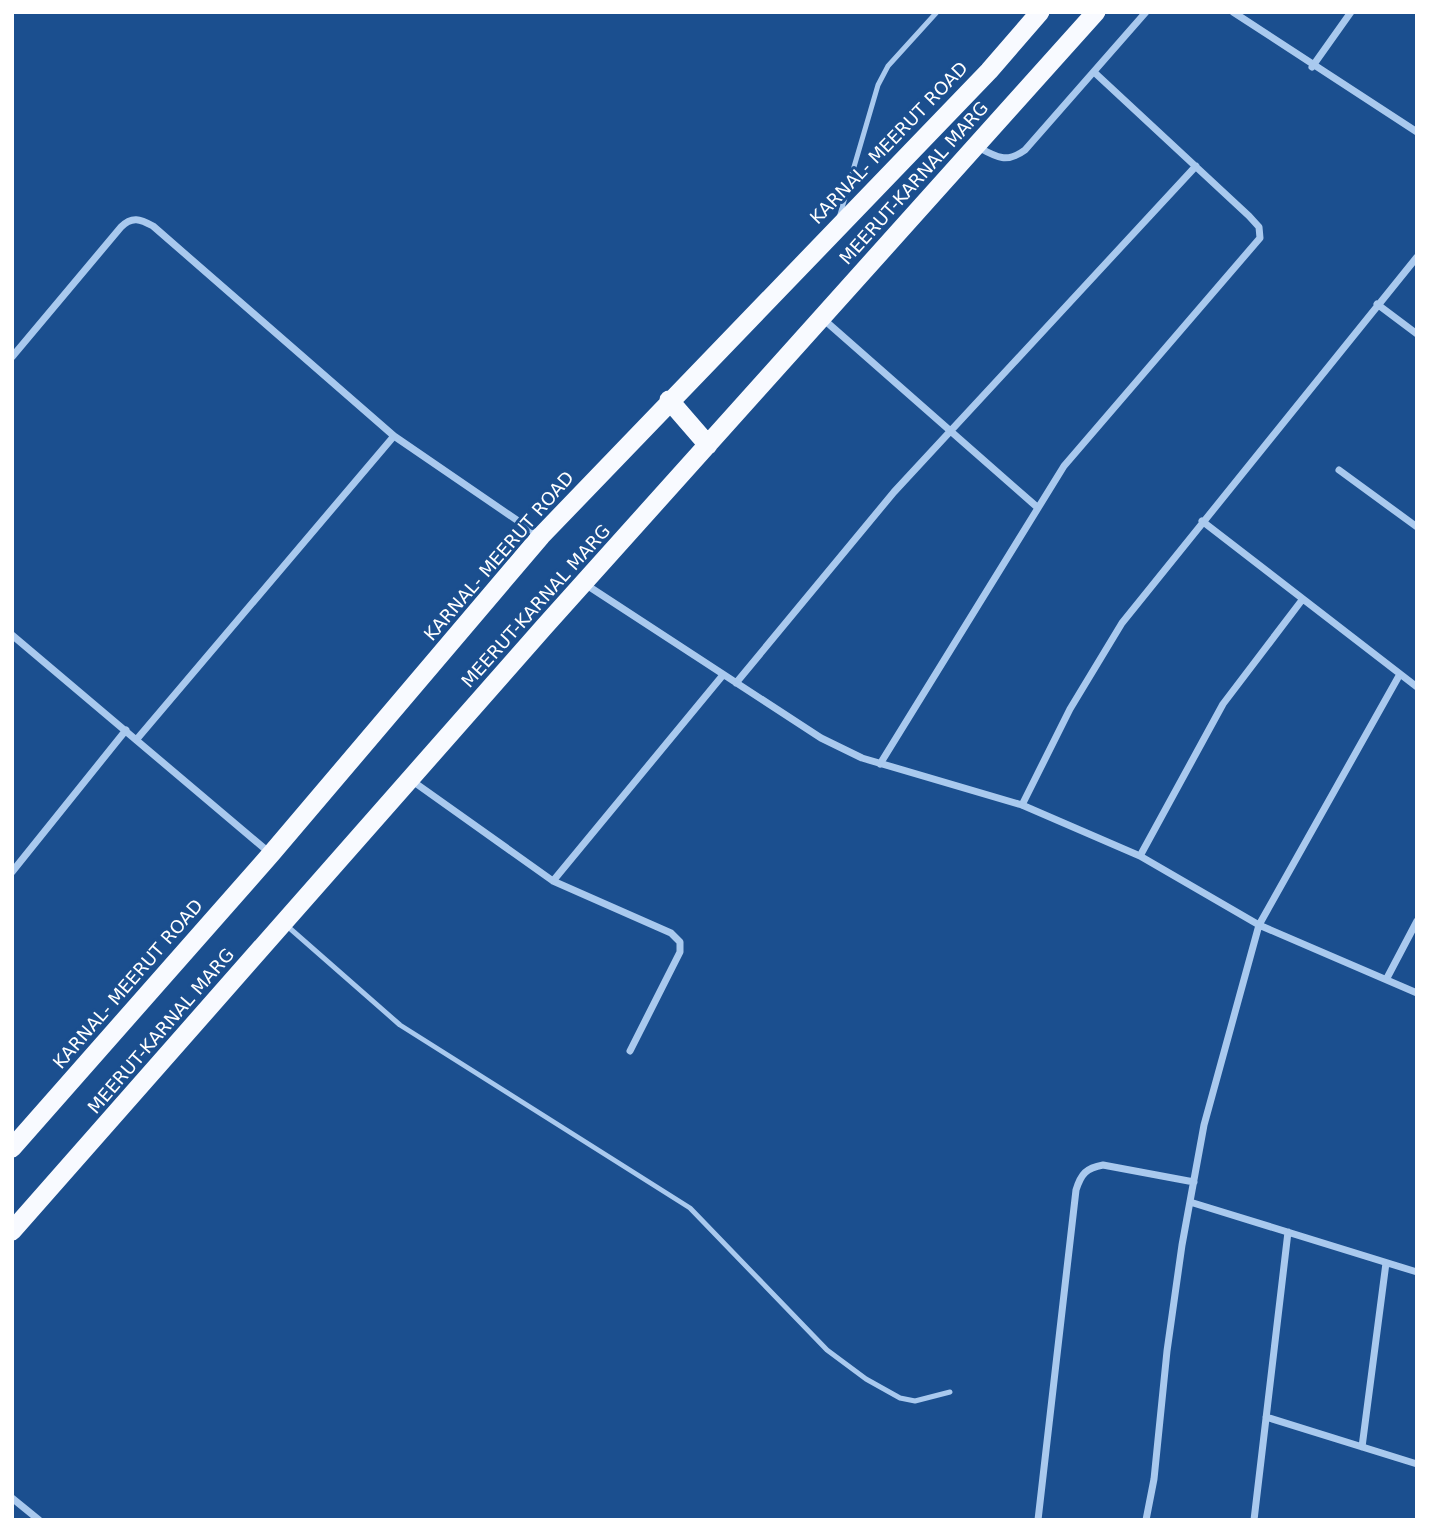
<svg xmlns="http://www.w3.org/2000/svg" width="1429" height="1532" font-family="'DejaVu Sans',sans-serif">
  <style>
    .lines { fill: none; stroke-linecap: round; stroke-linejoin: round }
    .service { stroke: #a9c9ee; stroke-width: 5 }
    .minor { stroke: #a9c9ee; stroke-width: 7 }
    .trunk { stroke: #f8faff; stroke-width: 19 }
    .labels { text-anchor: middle; stroke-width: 6; stroke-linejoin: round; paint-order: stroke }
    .street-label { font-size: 18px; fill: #fff; stroke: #1b4f8f }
  </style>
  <rect width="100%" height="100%" fill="#1b4f8f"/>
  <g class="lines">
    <path class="service" d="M839,218l39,-133 10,-19 49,-54
      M286,925l114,100 290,183 137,142 39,29 34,19 15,3 35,-9"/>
    <path class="minor" d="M1233,12l184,120
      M1312,67l39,-55
      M976,146c20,11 30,18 49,4l121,-138
      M1377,304l40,30
      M822,318l215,189
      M12,357l109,-130c11,-11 19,-8 32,-1l241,210 146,100
      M1339,470l78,57
      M1202,521l215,166
      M585,584l236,154 41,20 160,47 118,51 119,69 158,68
      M12,635l259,219
      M736,683l158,-191 302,-326
      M137,739l257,-303
      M880,764l184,-298 196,-228 -1,-11 -10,-11 -155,-144
      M411,780l142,101 118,52 9,9v10l-50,99
      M1022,805l48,-96 52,-86 295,-366
      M1140,856l83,-152 79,-104
      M12,872l114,-142
      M553,881l170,-206
      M1387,978l30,-57
      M1190,1202l227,70
      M1266,1417l151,47
      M1362,1447l24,-184
      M12,1498l27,22
      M1038,1520l38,-330c5,-16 10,-22 27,-25l91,17
      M1146,1520l8,-41 13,-128 15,-106 22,-120 55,-200 141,-251
      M1254,1520l34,-288"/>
    <path class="trunk" d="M669,400l39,45
      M12,1148l259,-294 270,-318 448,-465 51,-59
      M12,1231l532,-604 552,-615"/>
  </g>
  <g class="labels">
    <g class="street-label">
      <text transform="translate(889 143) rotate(-46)" y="6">KARNAL- MEERUT ROAD</text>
      <text transform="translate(914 183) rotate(-48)" y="6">MEERUT-KARNAL MARG</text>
      <text transform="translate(499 556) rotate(-49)" y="6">KARNAL- MEERUT ROAD</text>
      <text transform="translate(536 606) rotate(-48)" y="6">MEERUT-KARNAL MARG</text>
      <text transform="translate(128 984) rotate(-49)" y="6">KARNAL- MEERUT ROAD</text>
      <text transform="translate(161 1031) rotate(-49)" y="6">MEERUT-KARNAL MARG</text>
    </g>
  </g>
  <rect width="1429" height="1532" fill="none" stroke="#ffffff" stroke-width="28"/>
</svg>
